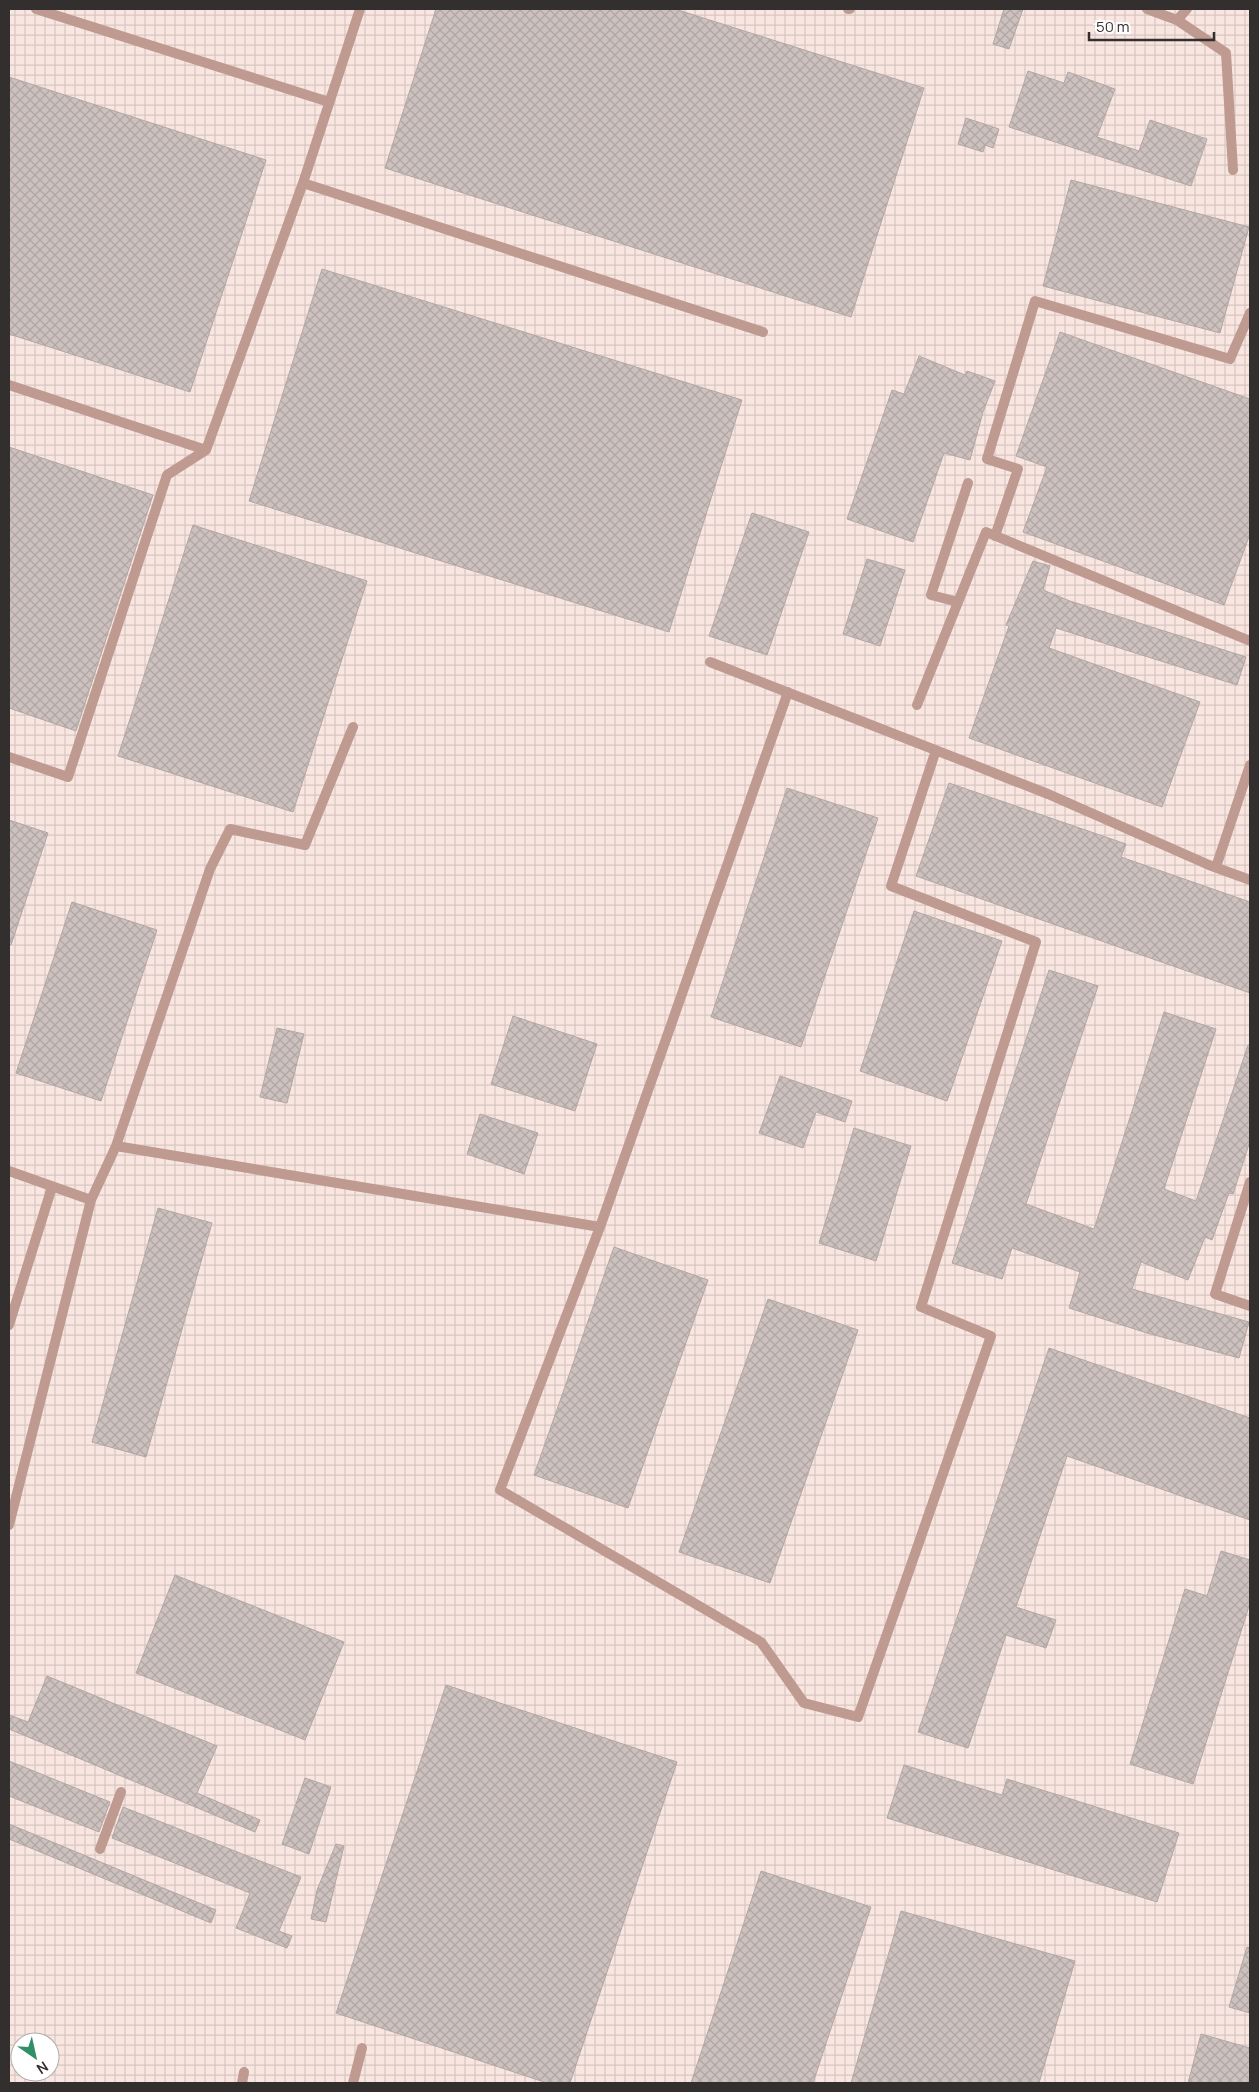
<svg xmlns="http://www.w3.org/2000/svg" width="1259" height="2092" font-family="Manrope,sans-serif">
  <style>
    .industrial { fill: url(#industrial-grid); fill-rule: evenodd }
    .building { fill: url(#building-cross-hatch); stroke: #b2a7a5 }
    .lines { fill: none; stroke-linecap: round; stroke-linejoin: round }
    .service { stroke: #bf9a91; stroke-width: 10 }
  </style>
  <defs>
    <pattern id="industrial-grid" width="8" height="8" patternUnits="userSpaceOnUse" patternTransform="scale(1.25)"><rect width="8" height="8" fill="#fae6e1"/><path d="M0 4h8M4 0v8" fill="none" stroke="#d7c6c1"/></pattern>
    <pattern id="building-cross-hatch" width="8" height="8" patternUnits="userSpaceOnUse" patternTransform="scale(1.25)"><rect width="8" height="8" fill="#ccc1be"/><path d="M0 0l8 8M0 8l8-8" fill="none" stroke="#b0a6a4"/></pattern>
  </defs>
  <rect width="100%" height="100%" fill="#fef5f3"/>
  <path class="industrial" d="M9,9h1241v2074h-1241zM20,2042h30v30h-30z"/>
  <path class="building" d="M436,9h239l249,79 -73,229 -466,-149z
    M1004,9h19l-14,40 -16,-5z
    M1028,71l36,12 4,-11 47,17 -18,48 42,14 11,-31 57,19 -16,47 -182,-59z
    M9,77l257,83 -76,232 -181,-58z
    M966,118l33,11 -6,19 -8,-3 -2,7 -25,-8z
    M1071,180l178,47 -29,106 -177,-47z
    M322,269l420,131 -73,232 -420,-131z
    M1060,332l190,67v135l-26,71 -201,-73 24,-65 -31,-11z
    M919,356l46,19 2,-4 28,10 -12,31 -13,48 -26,-7 -31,89 -66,-23 45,-129 12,4z
    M9,447l144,48 -77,236 -67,-23z
    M752,513l57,19 -42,123 -58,-19z
    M193,525l174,56 -74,231 -175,-56z
    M867,559l38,11 -25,76 -37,-12z
    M1033,561l17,5 -7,24 27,11 176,56 -9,28 -181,-57 -7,20 151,54 -38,105 -193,-69 40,-112 -3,-1z
    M949,783l177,61 -5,13 129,45v91l-334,-117z
    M787,788l91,30 -77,229 -90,-30z
    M9,820l39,13 -37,112 -2,-1z
    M72,902l85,28 -56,171 -85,-28z
    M914,911l88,30 -55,160 -87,-30z
    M1049,970l49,16 -72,218 68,25 70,-217 52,17 -52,160 32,12 52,-156h2v96l-17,53 -4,-1 -17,47 -7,-3 -17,43 -47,-18 -9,27 117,33 -10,36 -92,-25 -78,-25 11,-36 -68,-24 -10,31 -50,-16z
    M513,1016l84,28 -22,67 -84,-27z
    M277,1028l27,6 -17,69 -27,-6z
    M780,1076l72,25 -7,21 -29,-10 -13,36 -44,-15z
    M480,1114l58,19 -14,41 -57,-20z
    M854,1128l57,18 -35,115 -57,-18z
    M158,1208l54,15 -66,234 -54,-15z
    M614,1247l94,33 -80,228 -94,-33z
    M768,1299l90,31 -88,253 -91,-31z
    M1049,1348l201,70v102l-183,-64 -51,151 40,13 -10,28 -40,-13 -38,113 -50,-16z
    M1221,1551l29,9v43l-57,181 -63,-20 55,-175 22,7z
    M175,1575l169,67 -39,98 -169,-67z
    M47,1676l170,70 -20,47 63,27 -5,12 -246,-103v-14l19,7z
    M446,1685l231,77 -107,321h-23l-211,-70z
    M9,1761l101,41 -11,30 -90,-36z
    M904,1765l98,30 5,-16 172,54 -22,69 -270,-84z
    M305,1778l26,9 -22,67 -27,-10z
    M123,1807l178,70 -22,54 13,5 -5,12 -51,-20 14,-35 -138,-55z
    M9,1824l207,86 -5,13 -202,-84z
    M336,1844l8,2 -18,76 -15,-3 6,-29z
    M761,1871l110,36 -58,176h-122z
    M901,1911l174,50 -36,122h-188z
    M1247,1947l3,1v65l-21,-6z
    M1201,2034l49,14v35h-62z"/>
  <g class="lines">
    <path class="service" d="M36,9l293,93
      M848,9h2
      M1147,9l30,11 10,-11
      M1177,20l49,33 7,117
      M303,183l460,149
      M9,385l197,65
      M995,536l23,-67 -31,-10 48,-158 195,58 20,-46
      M958,602l-27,-7 37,-112
      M710,662l338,132 161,71 41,15
      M917,705l69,-173 264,109
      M9,757l59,20 99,-302 39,-25 97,-267 57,-174
      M1216,867l34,-102
      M116,1146l484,81 188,-535
      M9,1171l82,29
      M1250,1182l-35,112 35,12
      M600,1227l-100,263 261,152 43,61 54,14 133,-381 -70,-29 115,-365 -145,-56 45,-136
      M9,1325l43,-138
      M9,1525l82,-325 25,-54 94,-277 20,-40 75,16 48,-118
      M100,1849l21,-57
      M242,2083l2,-11
      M353,2083l9,-35"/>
  </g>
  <rect width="1259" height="2092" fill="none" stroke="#332f2e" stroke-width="20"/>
  <g transform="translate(35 2057) rotate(146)"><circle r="24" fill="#ffffff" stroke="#adacab"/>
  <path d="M0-4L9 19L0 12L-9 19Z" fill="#308f68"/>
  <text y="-8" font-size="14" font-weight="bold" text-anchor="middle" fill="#332f2e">N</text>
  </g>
  <path d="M1089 32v8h125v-8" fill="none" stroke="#332f2e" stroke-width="2.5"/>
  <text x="1096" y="32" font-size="15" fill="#332f2e" stroke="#ffffff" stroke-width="4" paint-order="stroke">50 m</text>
</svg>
